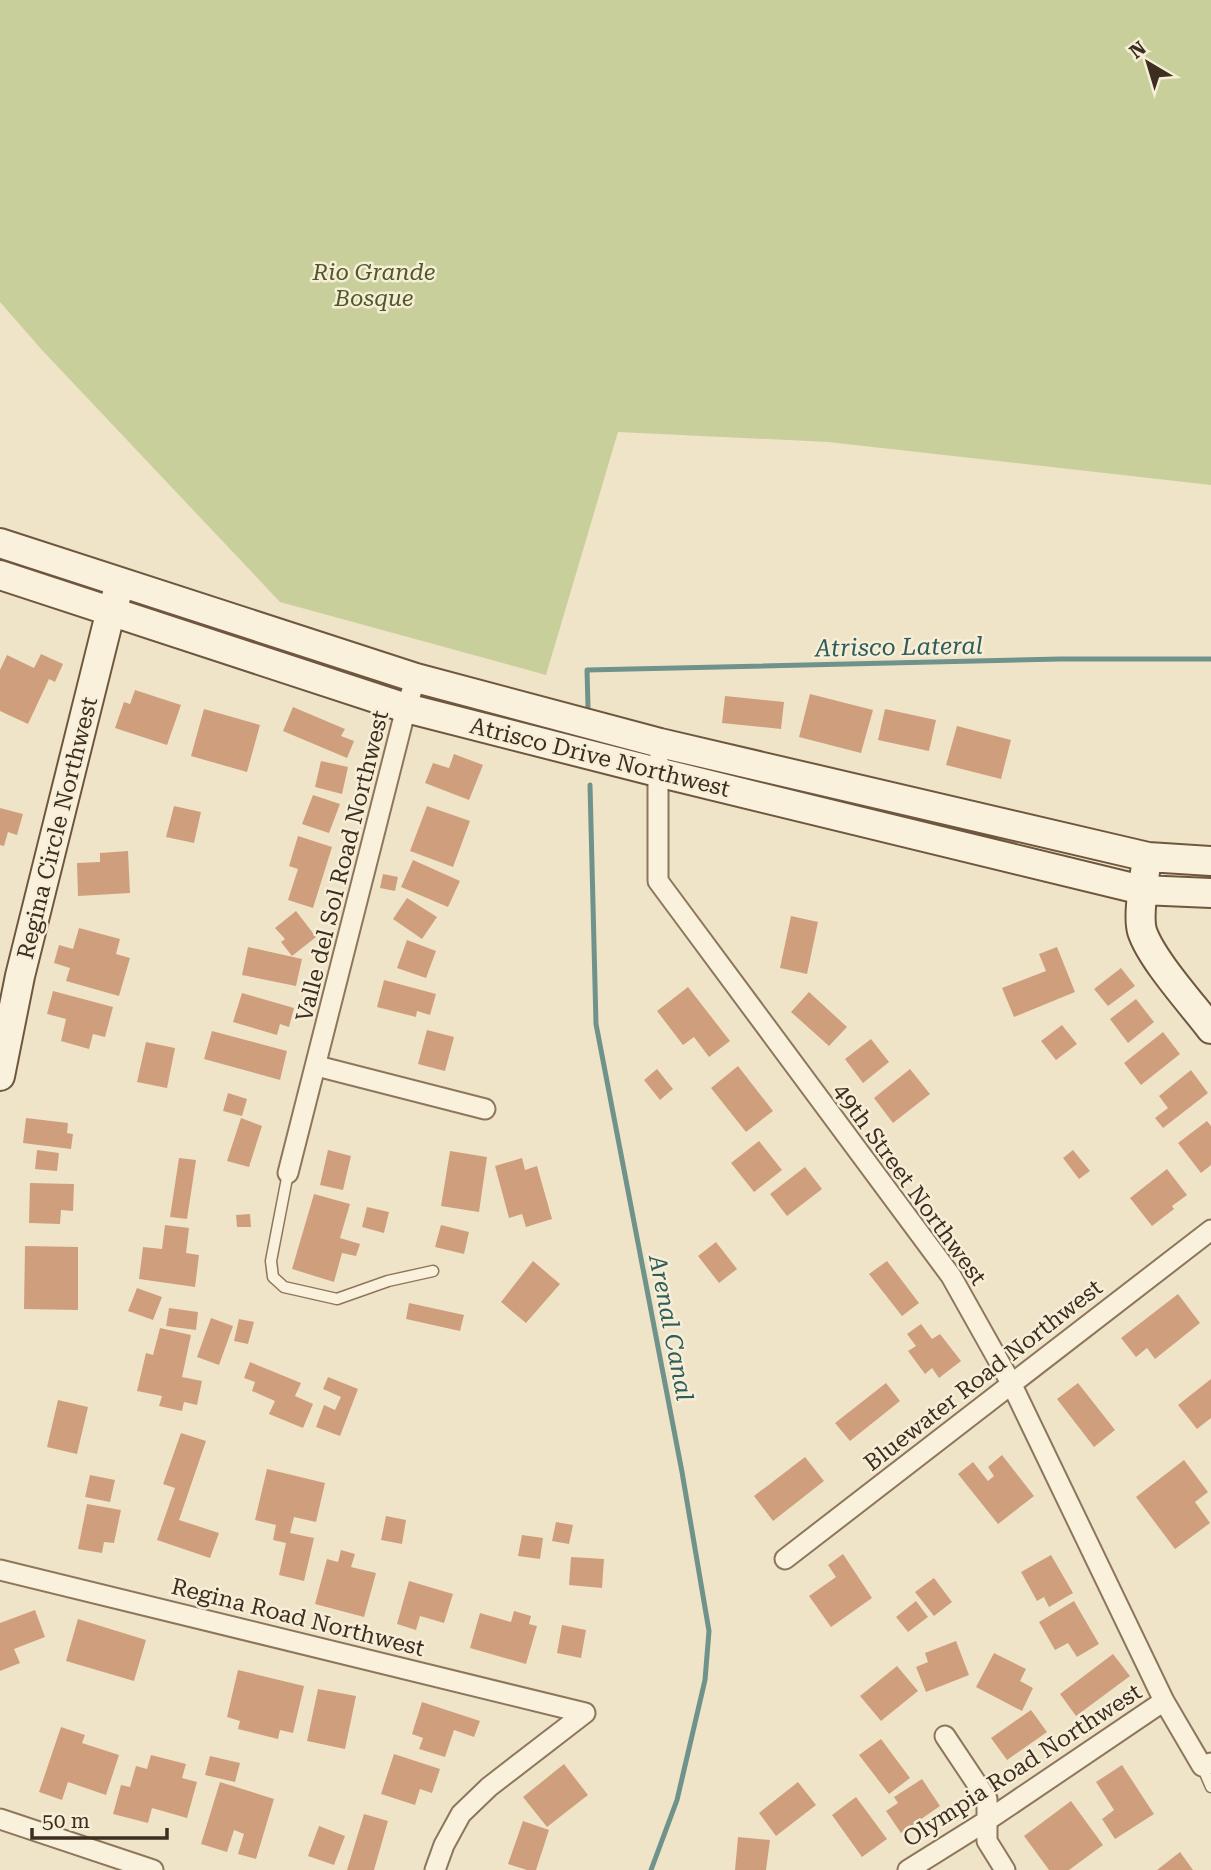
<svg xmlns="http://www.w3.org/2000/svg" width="1211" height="1870" font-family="'Roboto Serif',serif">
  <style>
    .green { fill: #c9cf9b }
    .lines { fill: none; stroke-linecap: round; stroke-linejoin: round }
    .stream { stroke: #6f938a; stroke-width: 5 }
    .building { fill: #cf9f7d }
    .lane-casing { stroke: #8d765c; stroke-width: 13 }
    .street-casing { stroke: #8d765c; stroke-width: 23 }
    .secondary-casing { stroke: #6f573f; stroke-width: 32 }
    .lane { stroke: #faf1dc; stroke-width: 10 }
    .street { stroke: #faf1dc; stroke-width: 19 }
    .secondary { stroke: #faf1dc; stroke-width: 28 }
    .labels { text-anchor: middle; stroke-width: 5; stroke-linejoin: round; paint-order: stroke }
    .park-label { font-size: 23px; font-style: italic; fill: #4d5a26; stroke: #f7eed8 }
    .street-label { font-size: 23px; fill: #3d2e20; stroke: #f7eed8 }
    .water-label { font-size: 24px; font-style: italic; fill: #2f5d5a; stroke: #f7eed8 }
  </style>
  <rect width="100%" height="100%" fill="#f0e4c8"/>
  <path class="green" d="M0,0h1211v485l-383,-43 -210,-10 -72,243 -266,-73 -239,-253 -41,-47z"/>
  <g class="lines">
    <path class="stream" d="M588,707l-1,-37 473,-11h151
      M590,785l6,239 86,448 27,159 -4,49 -28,120 -26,70"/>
  </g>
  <path class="building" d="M41,654l22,10 -8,18 -6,-3 -21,45 -28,-13v-41l7,-15 27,13z
    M135,690l46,15 -14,40 -52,-17 9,-26 6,2z
    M810,694l63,16 -12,43 -62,-16z
    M725,696l59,6 -3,27 -59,-6z
    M293,707l52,22 -4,7 13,5 -7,17 -64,-27z
    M204,709l56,16 -13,47 -56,-16z
    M885,709l51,11 -7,31 -51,-11z
    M957,726l54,14 -10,39 -55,-14z
    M454,754l29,11 -14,35 -44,-17 8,-20 16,5z
    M321,761l27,6 -6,27 -27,-7z
    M313,795l27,9 -11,29 -27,-9z
    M174,806l27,6 -7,31 -28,-6z
    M427,806l43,15 -17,46 -43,-16z
    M0,808l23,6 -6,21 -9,-3 -4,14 -4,-1z
    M298,836l34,11 -19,61 -25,-8 10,-31 -9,-3z
    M128,851l2,42 -52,3 -1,-33 23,-1v-9z
    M413,860l47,21 -12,26 -47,-20z
    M383,874l15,3 -3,14 -15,-3z
    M407,898l30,19 -15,22 -29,-20z
    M296,911l20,26 -24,19 -11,-14 4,-3 -10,-11z
    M791,916l27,6 -11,52 -27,-6z
    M79,928l41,11 -4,15 14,4 -11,38 -53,-15 4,-13 -16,-5 5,-18 14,4z
    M407,940l29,11 -10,27 -29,-10z
    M248,947l54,12 -6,27 -54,-11z
    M1057,947l18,45 -61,25 -12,-29 44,-17 -7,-17z
    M1121,968l14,18 -27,20 -14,-17z
    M384,980l52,14 -6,21 -13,-4 -1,6 -39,-10z
    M688,987l42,54 -21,16 -15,-20 -11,8 -26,-34z
    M53,991l60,16 -8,30 -12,-3 -4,15 -28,-8 5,-22 -19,-5z
    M809,992l38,35 -18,19 -38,-34z
    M242,993l52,15 -5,19 -9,-3 -3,11 -44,-13z
    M1136,999l18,23 -26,21 -18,-24z
    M1062,1025l15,19 -21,16 -15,-19z
    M427,1030l27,7 -9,34 -27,-7z
    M212,1031l75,20 -7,29 -76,-21z
    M1163,1032l17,22 -39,31 -17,-22z
    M871,1039l18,23 -26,21 -18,-24z
    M146,1042l29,6 -8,40 -30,-6z
    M738,1066l35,45 -27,21 -35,-44z
    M657,1069l16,20 -13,11 -16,-20z
    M910,1069l20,25 -37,29 -19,-25z
    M1191,1070l17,23 -45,35 -8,-10 13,-10 -9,-12z
    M228,1093l19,6 -5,17 -19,-5z
    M26,1118l42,5 -1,10 6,1 -2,15 -48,-6z
    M241,1118l21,8 -13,41 -22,-6z
    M1207,1121l4,5v39l-10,8 -23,-30z
    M759,1141l23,29 -28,22 -23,-29z
    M37,1150l22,3 -2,18 -22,-2z
    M328,1150l23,6 -8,34 -23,-5z
    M1073,1150l17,21 -11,8 -16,-21z
    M450,1151l37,6 -8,55 -38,-6z
    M179,1158l17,2 -9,59 -17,-2z
    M522,1158l3,12 12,-4 15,53 -26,8 -4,-13 -13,4 -14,-52z
    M805,1167l17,22 -35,27 -17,-22z
    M1167,1169l20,26 -15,11 2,3 -22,17 -22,-28z
    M30,1183l44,1 -1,27 -12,-1 -1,14 -31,-1z
    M314,1194l36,10 -10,34 20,6 -4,12 -14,-3 -8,29 -42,-13z
    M367,1207l22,5 -5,21 -22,-6z
    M250,1214l1,13h-14l-1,-12z
    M165,1225l24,3 -3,25 13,2 -4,32 -56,-8 4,-32 19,2z
    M441,1225l28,7 -5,22 -29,-7z
    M716,1242l21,27 -18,14 -21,-27z
    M25,1246l53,1v63l-54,-1z
    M533,1261l27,23 -34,39 -25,-21z
    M887,1261l32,42 -17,13 -33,-42z
    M137,1288l25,9 -9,23 -25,-9z
    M1178,1294l22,29 -45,36 -8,-11 -11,9 -15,-19z
    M409,1303l55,12 -4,16 -54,-12z
    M169,1308l29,4 -2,18 -30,-4z
    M211,1318l22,8 -14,39 -22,-8z
    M239,1319l15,3 -6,22 -14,-3z
    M921,1324l11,15 8,-5 21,27 -22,17 -7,-10 -7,6 -17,-23 8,-5 -9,-12z
    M160,1328l31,7 -9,42 20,4 -5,24 -13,-3 -2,9 -23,-5 3,-10 -25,-5 9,-38 7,2z
    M250,1362l51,21 -6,13 18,8 -10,24 -34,-14 6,-13 -23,-10 3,-9 -11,-4z
    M328,1377l30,12 -18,47 -24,-9 8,-22 11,5 6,-13 -18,-8z
    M1211,1379v39l-14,11 -19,-24z
    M886,1383l14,18 -50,40 -15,-18z
    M1078,1383l37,47 -21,17 -37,-48z
    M58,1400l30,7 -11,47 -30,-7z
    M181,1433l25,8 -27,79 40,13 -9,25 -53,-18 18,-52 -12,-4z
    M1002,1455l32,41 -36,28 -40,-50 15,-12 15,19 6,-5 -6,-9z
    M805,1457l19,24 -51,40 -19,-25z
    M1184,1460l24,32 -13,10 15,21 -35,26 -39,-52z
    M267,1469l58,14 -9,39 -22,-5 -4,16 24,5 -10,43 -25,-6 7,-32 -13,-3 3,-15 -21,-5z
    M90,1475l25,5 -5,22 -25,-5z
    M87,1504l34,6 -7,33 -10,-1 -2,11 -24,-4z
    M386,1516l20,4 -4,24 -21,-4z
    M556,1522l17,3 -4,19 -17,-3z
    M522,1535l21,3 -3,21 -22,-3z
    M341,1550l14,4 -4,13 25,6 -12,44 -49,-13 12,-45 11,3z
    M843,1554l29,44 -41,29 -22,-31 27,-19 -8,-12z
    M1051,1555l22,38 -24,14 -5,-10 -7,4 -16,-29z
    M571,1557l33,2 -2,29 -33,-3z
    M934,1578l18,24 -18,14 -19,-24z
    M409,1581l44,13 -9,29 -24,-7 -4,14 -19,-6z
    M916,1601l12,16 -20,15 -12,-15z
    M1074,1601l25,43 -22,13 -9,-14 -13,7 -16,-28z
    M35,1610l10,27 -31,12 6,14 -20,8v-48z
    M514,1611l17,5 -2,8 8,2 -11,38 -56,-16 10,-35 31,9z
    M78,1619l68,21 -12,41 -68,-20z
    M562,1625l24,5 -5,28 -24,-5z
    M956,1641l13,34 -43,17 -10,-25 12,-5 -3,-9z
    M994,1653l32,16 -6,12 13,7 -11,23 -46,-24z
    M1113,1654l17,22 -54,40 -16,-22z
    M897,1666l21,25 -37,30 -21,-25z
    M238,1670l66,16 -11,47 -13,-3 -2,9 -40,-10 2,-8 -13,-4z
    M318,1689l38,7 -11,53 -38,-8z
    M422,1702l58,19 -6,16 -20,-7 -9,27 -26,-8 4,-11 -11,-4z
    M1031,1710l16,22 -40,28 -16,-22z
    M61,1727l24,8 -3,8 37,12 -13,40 -38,-13 -6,18 -23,-8z
    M881,1739l29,39 -21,16 -30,-39z
    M394,1754l46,15 -8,24 -12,-4 -5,16 -34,-11z
    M151,1755l35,9 -4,14 15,4 -10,36 -35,-10 -4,15 -35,-9 8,-29 9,2 6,-21 11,3z
    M210,1756l30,7 -5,19 -30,-7z
    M564,1764l24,31 -41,32 -24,-30z
    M1122,1765l32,49 -39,25 -13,-20 12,-9 -18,-28z
    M922,1779l18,27 -39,27 -15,-22 12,-8 -4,-6z
    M220,1782l54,17 -18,60 -18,-5 6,-20 -10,-4 -7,22 -26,-8z
    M798,1782l18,23 -40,31 -17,-23z
    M856,1797l31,42 -25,18 -30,-42z
    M1071,1801l32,44 -34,25h-20l-25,-34z
    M364,1814l24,7 -14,49h-27z
    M523,1821l26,9 -13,40h-9l-19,-6z
    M319,1826l26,10 -11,29 -26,-9z
    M738,1837l32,3 -4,30h-31z
    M1180,1852l13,18h-36z"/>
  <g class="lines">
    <defs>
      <path id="lane" d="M288,1173l-17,88 2,16 11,10 53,12 51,-18 45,-10
        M1202,1766l9,21"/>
      <path id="street" d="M658,761v120l293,395 60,107 153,318 38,65 9,-3
        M317,1066l168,43
        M288,1173l118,-465 10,-30
        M785,1559l426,-329
        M0,1570l585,143
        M945,1736l42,63v42l18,29
        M0,1819l153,51
        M435,1870l9,-25 17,-31 28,-27 96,-74
        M908,1870l80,-50 176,-119"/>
      <path id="secondary" d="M0,543l416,135 244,65 488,114 63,4
        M0,575l406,133 251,64 485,118 69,3
        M1145,872c-2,16 -7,44 -3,59 9,28 50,73 69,98
        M0,1076l20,-100 87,-350 10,-32"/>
    </defs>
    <use href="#lane" class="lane-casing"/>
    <use href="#street" class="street-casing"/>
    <use href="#secondary" class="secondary-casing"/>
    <use href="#lane" class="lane"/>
    <use href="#street" class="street"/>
    <use href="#secondary" class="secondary"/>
  </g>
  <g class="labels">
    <g class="park-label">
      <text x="374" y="280">Rio Grande<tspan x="374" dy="26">Bosque</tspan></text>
    </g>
    <g class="street-label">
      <text transform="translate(600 757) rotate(14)" y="8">Atrisco Drive Northwest</text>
      <text transform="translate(57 828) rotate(-76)" y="8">Regina Circle Northwest</text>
      <text transform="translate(342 866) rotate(-76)" y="8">Valle del Sol Road Northwest</text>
      <text transform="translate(910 1184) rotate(54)" y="8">49th Street Northwest</text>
      <text transform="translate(983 1375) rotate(-38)" y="8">Bluewater Road Northwest</text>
      <text transform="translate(298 1617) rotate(14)" y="8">Regina Road Northwest</text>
      <text transform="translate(1022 1765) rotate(-33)" y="8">Olympia Road Northwest</text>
    </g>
    <g class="water-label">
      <text transform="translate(899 647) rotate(-1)" y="8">Atrisco Lateral</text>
      <text transform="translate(671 1328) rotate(79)" y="8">Arenal Canal</text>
    </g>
  </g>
  <g transform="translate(1148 63) rotate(322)" stroke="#f7eed8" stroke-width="5" paint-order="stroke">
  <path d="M0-5L12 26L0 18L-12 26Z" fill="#3d2e20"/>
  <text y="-10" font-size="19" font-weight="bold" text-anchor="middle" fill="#3d2e20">N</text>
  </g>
  <path d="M32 1828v10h135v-10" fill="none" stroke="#3d2e20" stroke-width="3.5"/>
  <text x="42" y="1828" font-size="21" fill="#3d2e20" stroke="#f7eed8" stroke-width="5" paint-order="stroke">50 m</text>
</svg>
